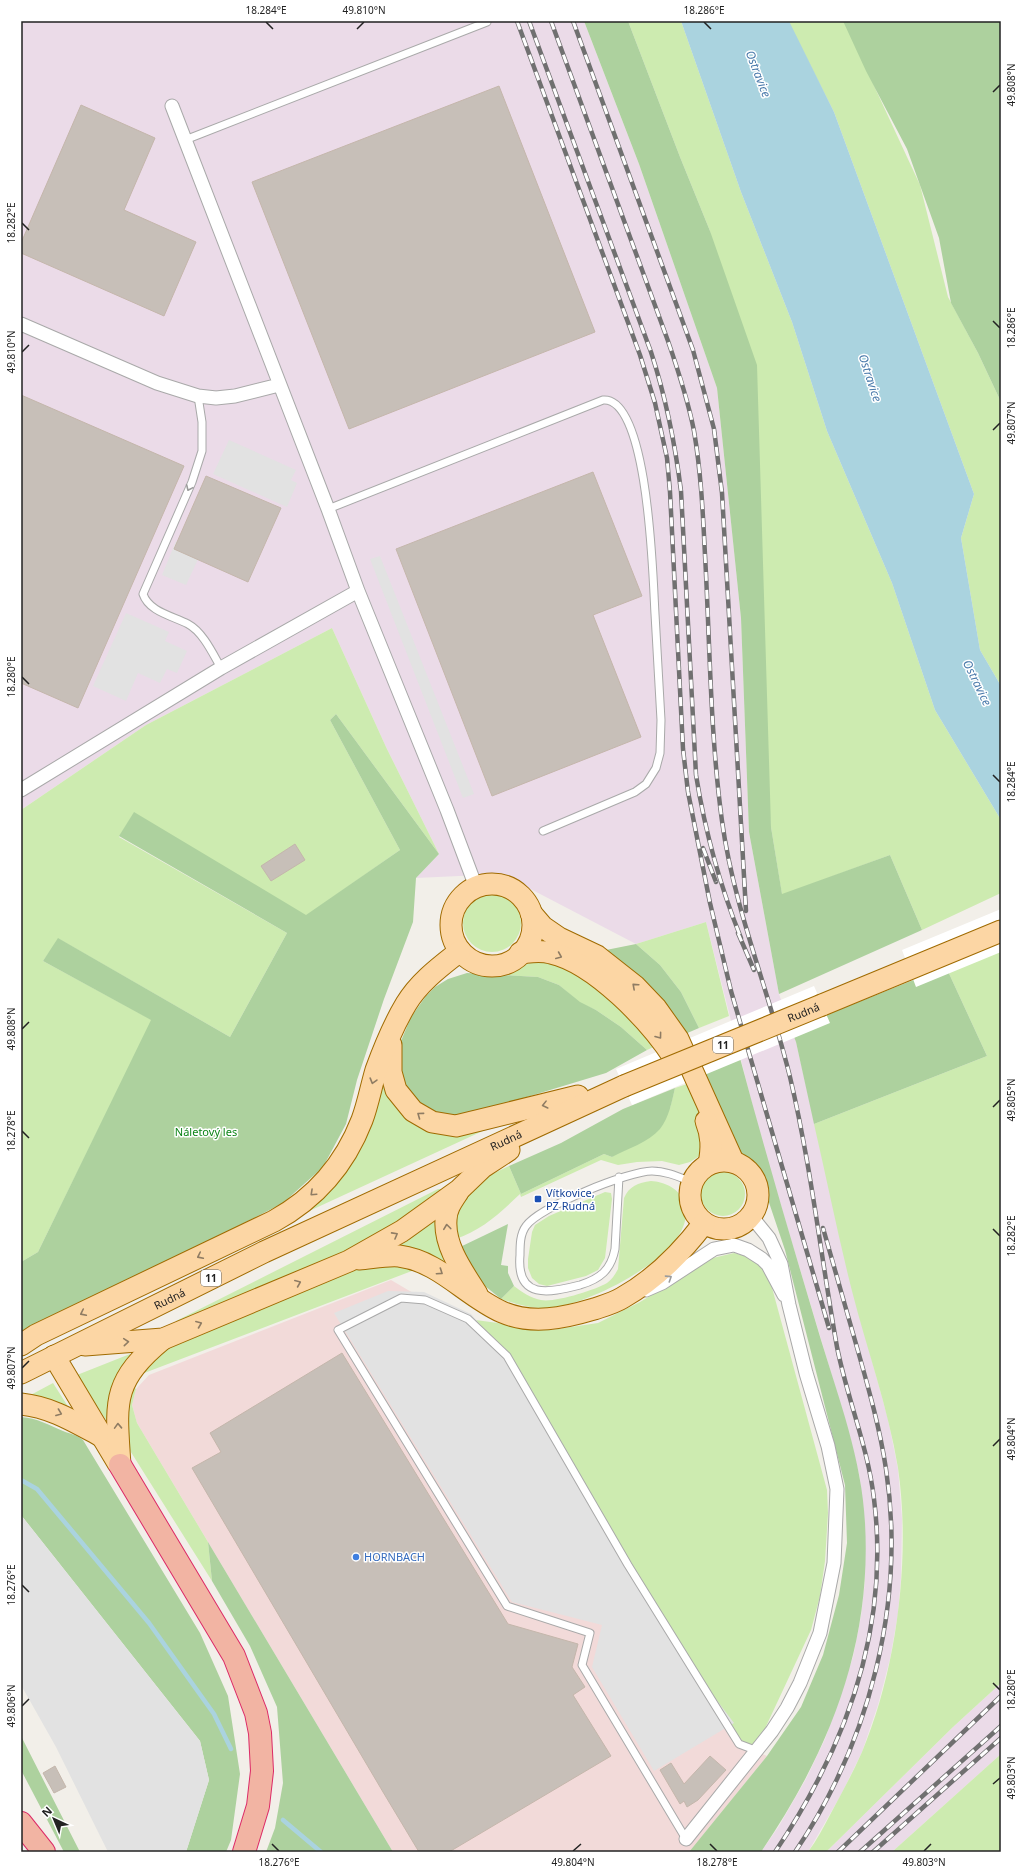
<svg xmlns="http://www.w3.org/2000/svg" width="1022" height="1873" font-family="'Noto Sans',sans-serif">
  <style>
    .commercial { fill: #f2dad9 }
    .industrial { fill: #ebdbe8 }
    .grass { fill: #cdebb0 }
    .forest { fill: #add19e }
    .parking { fill: #e2e2e2 }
    .water { fill: #aad3df }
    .pier { fill: #fff }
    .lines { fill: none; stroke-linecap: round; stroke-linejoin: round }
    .stream { stroke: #aad3df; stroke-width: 4.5 }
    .building { fill: #c7bfb8; stroke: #c4b6ab }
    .service-casing { stroke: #a9a9a9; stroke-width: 9 }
    .minor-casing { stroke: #a9a9a9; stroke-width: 15 }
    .primary-casing { stroke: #a06b00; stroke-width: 23 }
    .trunk-casing { stroke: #dc2a67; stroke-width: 24 }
    .service { stroke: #fff; stroke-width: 7 }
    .minor { stroke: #fff; stroke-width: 13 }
    .primary { stroke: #fcd6a4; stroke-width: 21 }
    .trunk { stroke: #f2b4a3; stroke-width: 22 }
    .rail-casing { stroke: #707070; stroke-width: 4.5 }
    .rail { stroke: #fff; stroke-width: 3; stroke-dasharray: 9; stroke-linecap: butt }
    .primary-bridge-casing { stroke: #a06b00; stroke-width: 23; stroke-linecap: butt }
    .primary-bridge { stroke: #fcd6a4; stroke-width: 21 }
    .oneway { stroke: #9c9c9c }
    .oneway2 { stroke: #8f7c63 }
    .ticks { fill: none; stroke: #222; stroke-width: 1.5 }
    .transit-dot { fill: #1a4fb4; stroke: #fff; stroke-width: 1.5 }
    .shop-dot { fill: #3f7fe0; stroke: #fff; stroke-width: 1.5 }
    .labels { text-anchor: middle; stroke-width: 3; stroke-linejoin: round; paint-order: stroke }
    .shield { fill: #fff; stroke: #646464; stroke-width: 1 }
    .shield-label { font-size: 10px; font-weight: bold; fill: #222 }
    .street-label { font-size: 11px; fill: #222; stroke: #fff }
    .park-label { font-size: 11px; fill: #0c8416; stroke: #fff }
    .transit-label { font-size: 11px; fill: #164399; stroke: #fff; text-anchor: start }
    .shop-label { font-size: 11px; fill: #366cbe; stroke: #fff; text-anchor: start }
    .water-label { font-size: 12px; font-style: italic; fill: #4a7aab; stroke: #fff }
    .neatline { fill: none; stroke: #222; stroke-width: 1.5 }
    .ticks-label { font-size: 10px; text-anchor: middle; fill: #222 }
  </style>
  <rect width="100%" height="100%" fill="#f2efe9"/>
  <path class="commercial" d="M391,1280l34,20 314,444 28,12 -78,96h-296l-256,-429 -5,-18 4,-16 13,-14z"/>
  <path class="industrial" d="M21,21h563l55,143 78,224 24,230 8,214 30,162 17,48 57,250 35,127 10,50 4,50 -1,59 -3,36 -8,45 -12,46 -16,47 -21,43 -33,57h-47l18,-26 27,-47 19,-40 28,-82 8,-41 4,-35 -5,-103 -13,-52 -86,-287 -55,-217 -70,22 -134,-70 -86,4 23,-24 -53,-107 -54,-119 -186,97 -125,85z
    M1001,1683v71l-109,98h-66l127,-125z"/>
  <path class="grass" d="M628,21h53l60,171 51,130 35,109 65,152 43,127 66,110v73l-79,37 -32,-75 -108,40 -11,-68 -61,-596 -30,-74z
    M788,21h56l76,164 28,112 30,56 23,49v284l-21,-36 -19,-112 13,-44 -140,-382z
    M332,628l54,119 53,107 -103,-140 -6,6 70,130 -94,66 -172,-103 -15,24 168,96 -57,104 -171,-98 -16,22 109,59 -114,232 -17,10v-452l125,-85z
    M463 923a29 29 0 1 1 58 0a29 29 0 1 1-58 0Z
    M706,922l23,94 -30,12 -18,-36 -21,-27 -24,-21z
    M1001,946v737l-48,44 -127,125h-18c9,-12 16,-26 23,-39 11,-20 22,-41 31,-61 35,-83 49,-195 36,-284 -10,-61 -31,-118 -46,-177 -14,-55 -25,-111 -38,-167l173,-68 -41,-89z
    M534,961h19l42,22 63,62 -11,5 -26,-23 -25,-17 -16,-7 -21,-18 -21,-8 -35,-2z
    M383,1072l95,56 9,1 -180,83z
    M687,1084l19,44 -5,27 -11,7 -11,3 -17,-4 -25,1 -19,3 -17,-5 -80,37 -1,-3c-19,18 -39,37 -65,45l2,-34 27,-27 25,-12 12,28 83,-40 8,3 58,-49 5,-20z
    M701 1194a22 22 0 1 1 44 0a22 22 0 1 1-44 0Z
    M651,1181c13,1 29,7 33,22 1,5 3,13 1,18 -9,40 -98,84 -136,87 -18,1 -32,-4 -48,-9l13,-13c8,6 16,12 27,14 13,3 54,-10 66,-17 5,-4 8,-8 11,-14l6,-71c5,-12 14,-15 27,-17z
    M438,1189h8l-68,49 -201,87 -1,-4z
    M605,1192l6,1 1,6 -7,59 -7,12 -12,6 -39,10 -8,-2 -7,-6 -4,-10v-9l4,-27 3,-7 14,-9z
    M441,1213l14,60 -60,-27z
    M734,1253c21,5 28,12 37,31l56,206 1,23 -3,48 -5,35 -9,34 -56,120 -16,-6 -271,-425 30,4 27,6 26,1 47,-7 42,-21 73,-44z
    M386,1262l31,7 -278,106 24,-26 196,-81z
    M130,1354l1,4 -21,68 -33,-51z
    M53,1383l16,25 -44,-10z
    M131,1384l5,5 -4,16 5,18 71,119 4,39 -83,-132 -5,-22z
    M1001,1754v98h-109z"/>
  <path class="forest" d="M584,21h44l52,136 30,74 47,134 14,462 11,67 108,-39 32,75 -143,64 -30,-162 -8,-214 -24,-230 -78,-224z
    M843,21h158v381l-23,-49 -27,-50 -12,-65 -32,-89 -41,-78z
    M336,714l103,140 -23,24 -3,44 -29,77 -27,81 -11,44 -23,43 -40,36 -262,135v-76l17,-10 113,-232 -108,-59 15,-23 172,99 57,-104 -168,-97 15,-24 172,103 94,-65 -70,-130z
    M636,944l24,21 21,27 18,36 -14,6 -84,-83z
    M946,967l41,89 -173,68 -18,-82 -5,-13z
    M467,973l71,4 21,8 21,17 16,8 25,17 26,23 -41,23 -125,38 -36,7 -30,-16 -13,-21 -3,-28 2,-12 10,-24 15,-21 9,-9 13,-8z
    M740,1058c25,94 53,188 81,282 18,59 41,120 44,183 7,123 -36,229 -104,329h-72l78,-96 34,-49 22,-52 16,-60 8,-52 -2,-58 -60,-235 -27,-80 -12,-13 -10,-5 -33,-78z
    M675,1088c-3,13 -6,30 -15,41 -11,13 -33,20 -48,28l-8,-3 -83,40 -12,-28 52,-23 62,-34z
    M508,1224l-7,41 7,1v7l6,13 -13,13 -16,-13 -18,-18 -9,-20z
    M21,1417c16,1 28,8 42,14 9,4 11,2 20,9l117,193 28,63 12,78 -9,66 -5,12h-40l23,-72 -9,-39 -179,-226z
    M208,1542l185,310h-127l9,-24 8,-45 -6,-76 -27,-61 -38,-65z
    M21,1736l59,116h-16l-43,-82z"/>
  <path class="parking" d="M229,440l67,30 -5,10 6,3 -10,24 -74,-33z
    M176,541l25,12 -15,32 -24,-10z
    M380,556l94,238 -11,4 -93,-239z
    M126,613l43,19 -4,9 22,10 -10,22 -10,-4 -7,14 -22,-10 -12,28 -33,-15z
    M388,1291l36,1 47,22 36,42 180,305 47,62 -80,48 -62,-104 10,-42 -90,-23 -178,-289z
    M21,1515l179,226 9,39 -23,72h-78l-52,-105 -35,-62z"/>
  <path class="water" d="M681,21h108l45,91 140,382 -13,44 19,112 21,36v134l-66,-110 -43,-127 -65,-152 -35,-109 -51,-130z"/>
  <path class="pier" d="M1001,909v43l-85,35 -14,-37z
    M814,986l16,37 -198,82 -16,-36z"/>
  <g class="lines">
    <path class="stream" d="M21,1480l16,9 112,134 65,91 17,35
      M283,1820l38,32"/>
  </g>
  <path class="building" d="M499,86l96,246 -246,97 -97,-247z
    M81,105l74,33 -31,72 72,32 -32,74 -143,-63v-10z
    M21,395l163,71 -106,242 -57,-25z
    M593,472l49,124 -49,19 48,122 -149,59 -96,-247z
    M206,476l75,32 -33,74 -74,-33z
    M295,844l10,16 -34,21 -10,-15z
    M342,1353l166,271 70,20 -6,23 13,20 -12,8 38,61 -162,96h-30l-36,-60 -191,-324 29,-16 -11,-19z
    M710,1756l16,14 -28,30 -11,7 -3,-6 -4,3 -20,-34 11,-7 13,21z
    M55,1766l11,21 -12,6 -11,-20z"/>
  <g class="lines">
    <defs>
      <path id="service" d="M185,140l302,-118
        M198,396l4,26v29l-10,31 -49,112c6,18 30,22 45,30 15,8 25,30 33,44
        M328,509l275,-109c46,-4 50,181 52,214 2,35 4,70 6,106l-1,33 -4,15 -10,16 -11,8 -92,39
        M619,1177l-4,72c-4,21 -15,30 -35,36 -31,8 -64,15 -60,-30 0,-10 0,-21 6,-29 13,-19 103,-55 126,-55 14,0 27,6 40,11
        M686,1839l-104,-174 8,-32 -83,-27 -169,-276 63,-32 24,2 43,19 39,37 121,209 111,179 16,6"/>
      <path id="minor" d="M172,106l156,403 30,82 89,219 29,77
        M21,324l136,59 41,13 18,2 19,-2 44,-11
        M21,790l200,-122 137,-77
        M646,1290l16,-7 52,-34 20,-4 14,5 14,9 6,6 16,30
        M686,1839l86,-108 15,-23 13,-25 20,-50 14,-70 3,-74 -9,-43 -22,-73 -17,-68 -8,-41 -12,-26 -18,-22"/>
      <g id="primary">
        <circle cx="492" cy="925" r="41"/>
        <path d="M531,913l12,14 16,11 38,18 38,30 21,22 22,31 55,122"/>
        <path d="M520,953c11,-1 20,-3 31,0 44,10 99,68 123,105"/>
        <path d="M822,1005l179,-74"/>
        <path d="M391,1045v27l5,18 17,21 19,11 24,4 122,-30"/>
        <path d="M706,1121c6,15 6,27 3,43"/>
        <circle cx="724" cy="1195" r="34"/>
        <path d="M458,1192c-6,9 -12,17 -12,28 -2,27 18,53 31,74"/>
        <path d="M359,1259c13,-1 27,-4 40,-3 40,5 67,40 103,56 30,13 62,6 92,-3 9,-3 20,-6 28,-11 32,-18 60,-46 82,-75"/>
        <path d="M21,1345l15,-10 238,-114c42,-23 71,-57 88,-101 6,-16 9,-33 14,-50 8,-22 18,-46 30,-66 13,-22 35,-38 54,-53"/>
        <path d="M85,1345l78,-6 186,-78 53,-30 57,-41 24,-23 26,-17"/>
        <path d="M54,1356l64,107"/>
        <path id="s1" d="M21,1373l243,-121 360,-166"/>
        <path d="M21,1404c30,3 54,18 80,32"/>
        <path d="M120,1465c-4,-63 -9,-83 43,-126"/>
      </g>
      <path id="trunk" d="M120,1465l114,191 22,57 4,20 2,38 -4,35 -14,46
        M21,1823l23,29"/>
    </defs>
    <use href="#service" class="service-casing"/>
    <use href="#minor" class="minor-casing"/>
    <use href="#primary" class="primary-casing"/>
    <use href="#trunk" class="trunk-casing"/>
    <use href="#service" class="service"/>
    <use href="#minor" class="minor"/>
    <use href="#primary" class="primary"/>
    <use href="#trunk" class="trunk"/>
    <defs>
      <path id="rail" d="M517,21l123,334 15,48 12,55 3,34 13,257 5,43 22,111 21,88 98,337
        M529,21l122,331c15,46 24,91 30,139l15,284c9,56 24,111 45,163
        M551,21l117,320c10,29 20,59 26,90 7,41 9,83 11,124 5,89 5,178 17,266 12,88 47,170 68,256 21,89 31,180 47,270 10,51 31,100 37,152 16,128 -28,248 -99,353
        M573,21l120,329 21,79 8,64 24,418
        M703,848l13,34
        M738,933l16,37
        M795,1852c75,-110 111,-251 91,-383 -6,-40 -17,-79 -28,-118 -12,-41 -23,-82 -35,-123
        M838,1852l163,-156
        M860,1852l141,-126
        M873,1852l128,-114"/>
    </defs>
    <use href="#rail" class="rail-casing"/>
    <use href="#rail" class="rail"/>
    <defs>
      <g id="primary-bridge">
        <path id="s2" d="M624,1086l198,-81"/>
      </g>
    </defs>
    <use href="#primary-bridge" class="primary-bridge-casing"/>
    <use href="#primary-bridge" class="primary-bridge"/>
  </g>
  <defs><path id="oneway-chevron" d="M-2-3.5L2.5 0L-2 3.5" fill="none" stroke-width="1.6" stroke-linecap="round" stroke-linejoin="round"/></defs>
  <g class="oneway">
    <use href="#oneway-chevron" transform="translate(189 488) rotate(114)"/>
    <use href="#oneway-chevron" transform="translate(669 1278) rotate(-33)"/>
  </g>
  <g class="oneway2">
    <use href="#oneway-chevron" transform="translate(559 956) rotate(23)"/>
    <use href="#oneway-chevron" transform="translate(635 986) rotate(-138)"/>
    <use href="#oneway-chevron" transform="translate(659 1036) rotate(53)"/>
    <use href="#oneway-chevron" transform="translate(373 1081) rotate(106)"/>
    <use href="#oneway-chevron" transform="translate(545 1105) rotate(166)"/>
    <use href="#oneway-chevron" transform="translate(420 1115) rotate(-144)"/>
    <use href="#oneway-chevron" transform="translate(313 1193) rotate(137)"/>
    <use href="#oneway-chevron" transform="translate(447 1227) rotate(-97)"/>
    <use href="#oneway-chevron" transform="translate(395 1235) rotate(-29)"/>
    <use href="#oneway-chevron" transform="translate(200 1256) rotate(154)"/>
    <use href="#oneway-chevron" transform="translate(440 1272) rotate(34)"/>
    <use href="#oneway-chevron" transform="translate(298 1283) rotate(-23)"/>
    <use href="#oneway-chevron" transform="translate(83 1313) rotate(154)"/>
    <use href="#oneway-chevron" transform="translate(199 1324) rotate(-22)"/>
    <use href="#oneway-chevron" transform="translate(126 1342) rotate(-5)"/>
    <use href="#oneway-chevron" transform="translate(59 1413) rotate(21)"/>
    <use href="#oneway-chevron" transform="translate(118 1426) rotate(-92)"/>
  </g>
  <path class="ticks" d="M266,22l7,7M704,22l7,7M357,29l7,-7M993,92l7,-7M22,223l7,7M993,321l7,7M22,352l7,-7M993,430l7,-7M22,677l7,7M993,775l7,7M22,1029l7,-7M993,1107l7,-7M22,1131l7,7M993,1229l7,7M22,1368l7,-7M993,1446l7,-7M22,1585l7,7M993,1683l7,7M22,1706l7,-7M993,1784l7,-6M272,1844l7,7M710,1844l7,7M573,1851l8,-7M924,1851l7,-7"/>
  <rect class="transit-dot" x="534" y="1195" width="8" height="8" rx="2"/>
  <circle class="shop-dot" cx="356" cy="1557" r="4"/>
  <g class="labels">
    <g class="shield">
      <rect x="713" y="1037" width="20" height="16" rx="3"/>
      <rect x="201" y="1270" width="20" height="16" rx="3"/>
    </g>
    <g class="shield-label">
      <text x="723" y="1049">11</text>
      <text x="211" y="1282">11</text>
    </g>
    <g class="street-label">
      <text dy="4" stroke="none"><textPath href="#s2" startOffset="194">Rudná</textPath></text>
      <text dy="4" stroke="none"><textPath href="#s1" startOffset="538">Rudná</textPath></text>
      <text dy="4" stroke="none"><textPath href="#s1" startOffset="166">Rudná</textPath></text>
    </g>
    <g class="park-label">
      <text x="206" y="1136">Náletový les</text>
    </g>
    <g class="transit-label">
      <text x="546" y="1197">Vítkovice,<tspan x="546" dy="13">PZ Rudná</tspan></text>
    </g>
    <g class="shop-label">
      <text x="364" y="1561">HORNBACH</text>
    </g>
    <g class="water-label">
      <text transform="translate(758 74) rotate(69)" y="4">Ostravice</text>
      <text transform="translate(870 378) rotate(72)" y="4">Ostravice</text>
      <text transform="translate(977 683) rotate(64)" y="4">Ostravice</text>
    </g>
  </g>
  <rect width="1022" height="1873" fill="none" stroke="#ffffff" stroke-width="44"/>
  <g transform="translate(54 1819) rotate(316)" stroke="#ffffff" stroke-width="3" paint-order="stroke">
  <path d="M0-3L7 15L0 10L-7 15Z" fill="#222222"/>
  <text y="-6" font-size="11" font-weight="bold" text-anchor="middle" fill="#222222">N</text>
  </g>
  <rect x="22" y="22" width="978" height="1829" class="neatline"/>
  <g class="ticks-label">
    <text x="266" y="14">18.284°E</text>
    <text x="364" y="14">49.810°N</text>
    <text x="704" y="14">18.286°E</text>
    <text transform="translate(1011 85) rotate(-90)" y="4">49.808°N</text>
    <text transform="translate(11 223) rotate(-90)" y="4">18.282°E</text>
    <text transform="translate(1011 328) rotate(-90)" y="4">18.286°E</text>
    <text transform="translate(11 352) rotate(-90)" y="4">49.810°N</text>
    <text transform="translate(1011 423) rotate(-90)" y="4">49.807°N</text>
    <text transform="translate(11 677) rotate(-90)" y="4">18.280°E</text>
    <text transform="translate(1011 782) rotate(-90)" y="4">18.284°E</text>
    <text transform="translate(11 1029) rotate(-90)" y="4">49.808°N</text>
    <text transform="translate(1011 1100) rotate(-90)" y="4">49.805°N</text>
    <text transform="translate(11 1131) rotate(-90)" y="4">18.278°E</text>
    <text transform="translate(1011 1236) rotate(-90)" y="4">18.282°E</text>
    <text transform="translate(11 1368) rotate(-90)" y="4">49.807°N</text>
    <text transform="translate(1011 1439) rotate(-90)" y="4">49.804°N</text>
    <text transform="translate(11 1585) rotate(-90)" y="4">18.276°E</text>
    <text transform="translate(1011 1690) rotate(-90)" y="4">18.280°E</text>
    <text transform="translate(11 1706) rotate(-90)" y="4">49.806°N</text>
    <text transform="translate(1011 1778) rotate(-90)" y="4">49.803°N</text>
    <text x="279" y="1866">18.276°E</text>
    <text x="573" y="1866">49.804°N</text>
    <text x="717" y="1866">18.278°E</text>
    <text x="924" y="1866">49.803°N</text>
  </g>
</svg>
